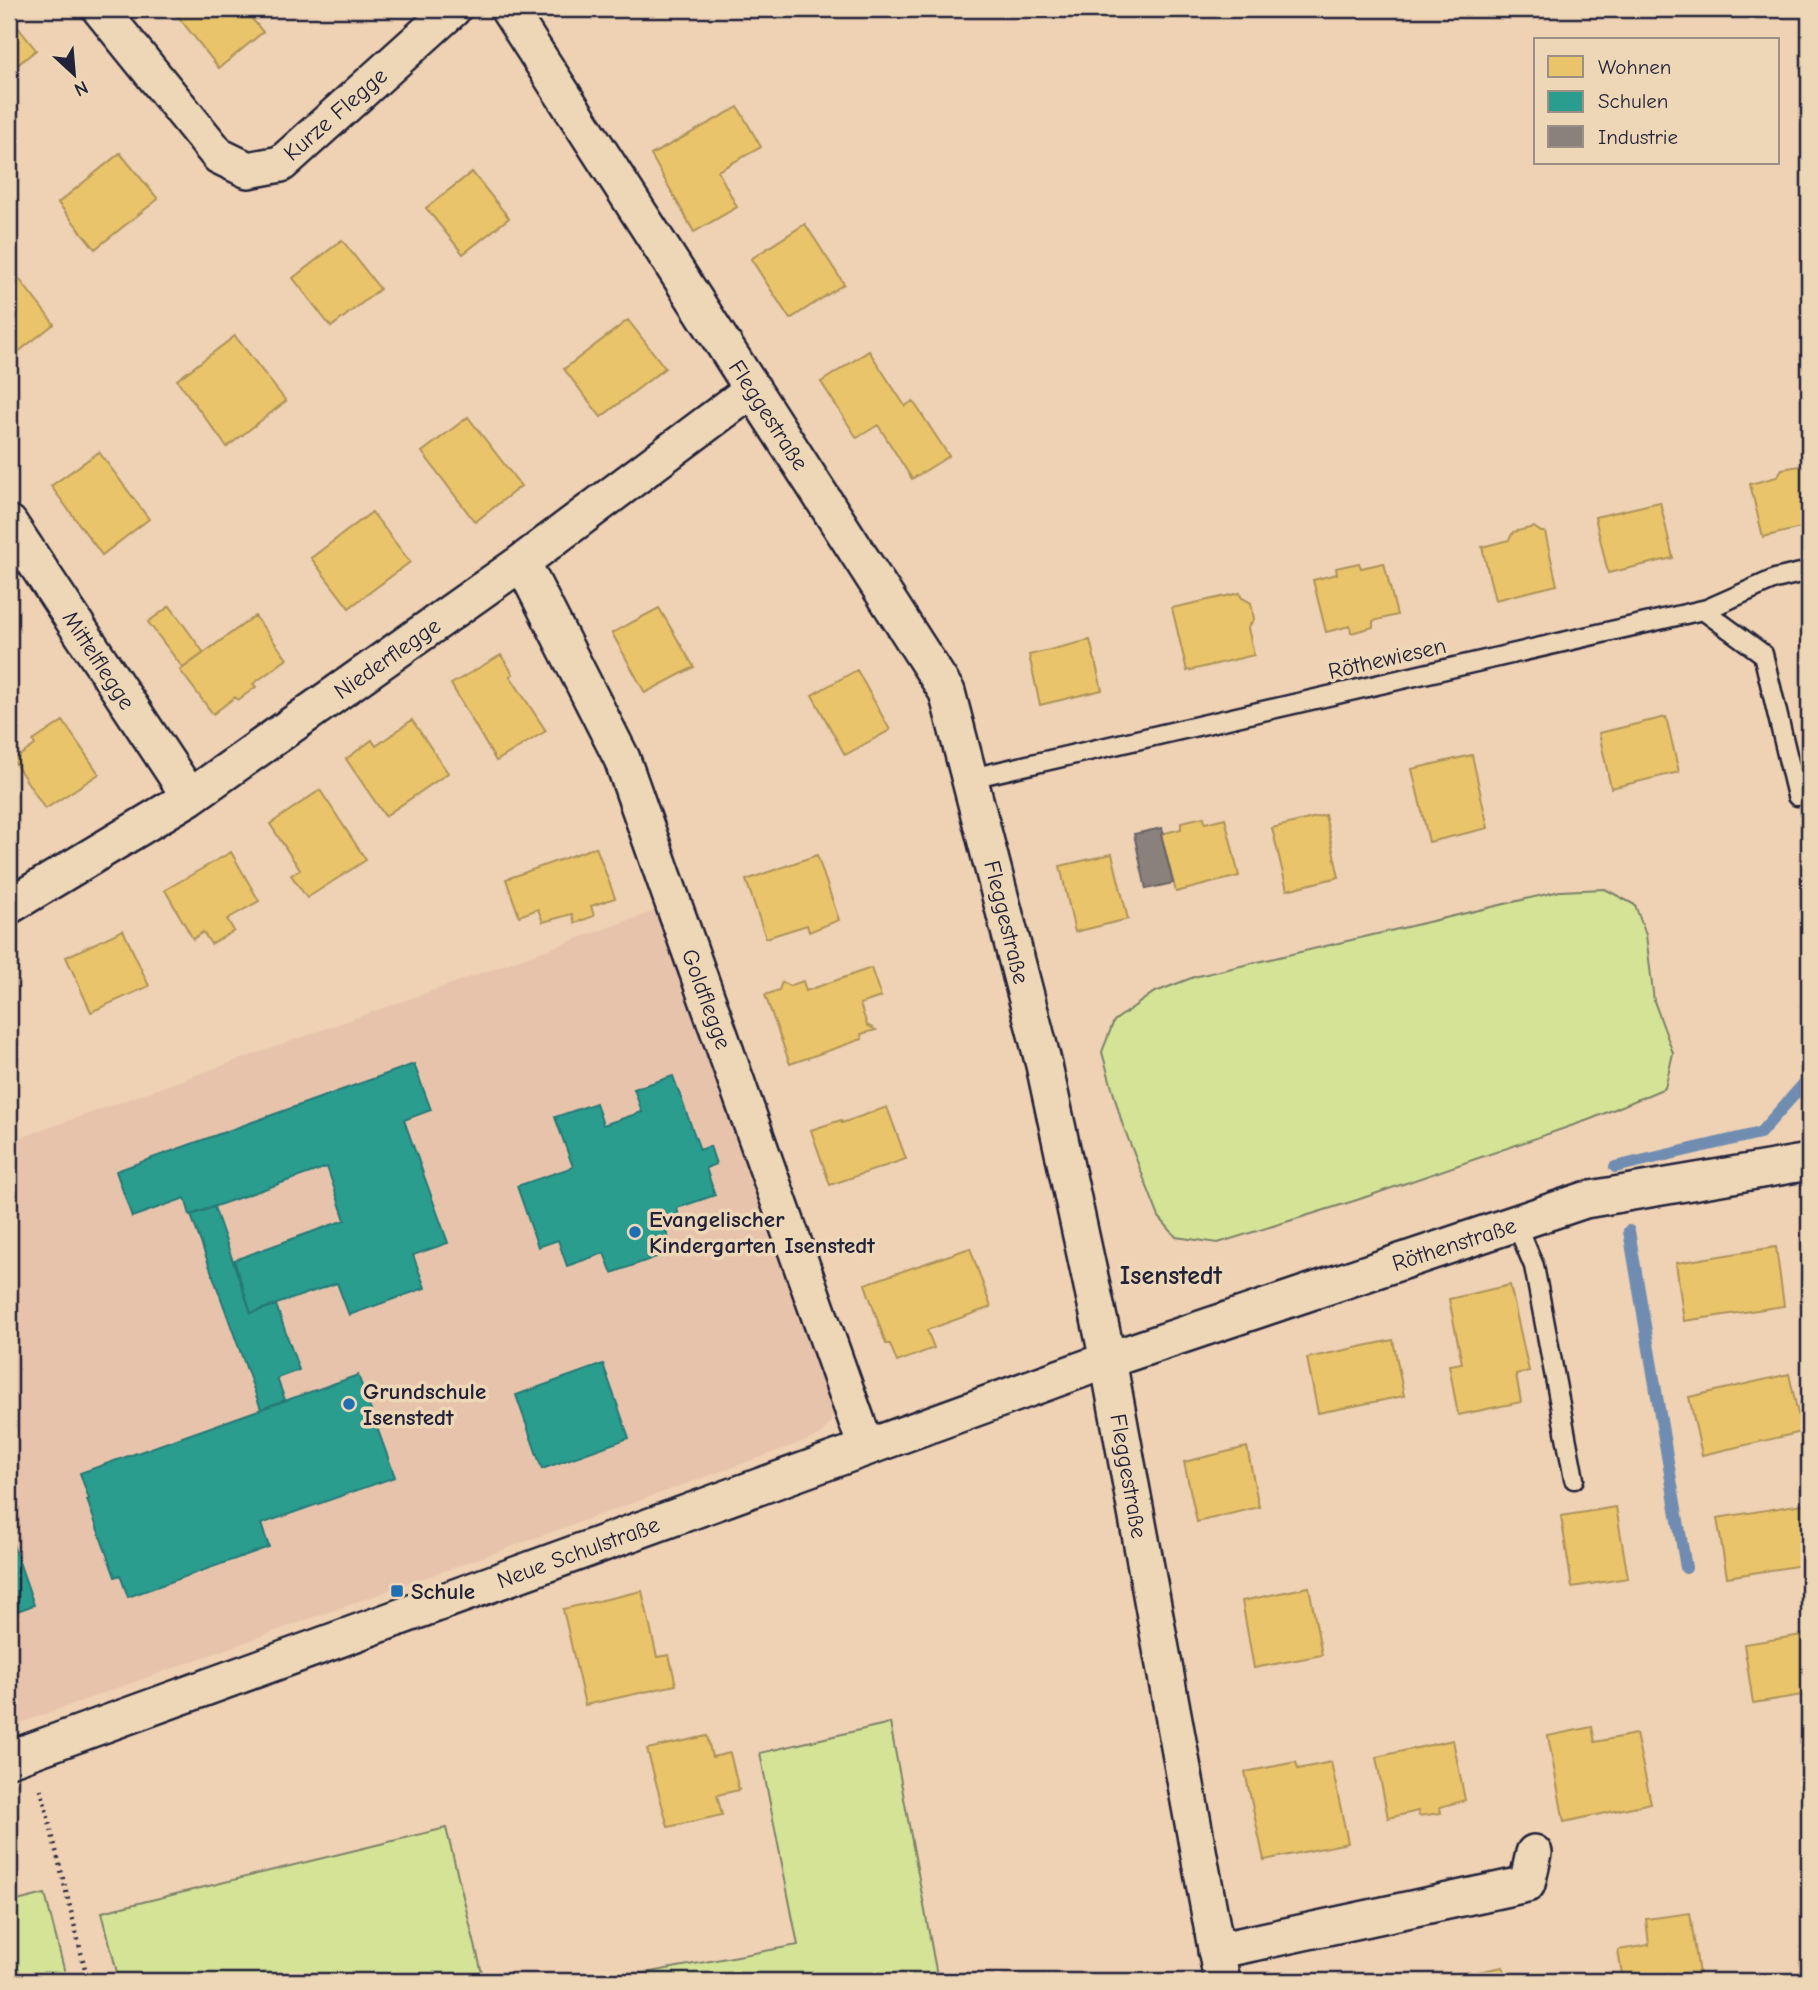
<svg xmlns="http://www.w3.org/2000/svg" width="1818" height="1990" font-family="'Comic Neue',sans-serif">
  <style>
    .built { fill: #e8c3ab }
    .green { fill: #d5e397; stroke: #7c8269; stroke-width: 2 }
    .homes { fill: #e9c46a; stroke: #ad935c; stroke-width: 2 }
    .schools { fill: #2a9d8f; stroke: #287876; stroke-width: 2 }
    .industry { fill: #8a817c; stroke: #6b6468; stroke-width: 2 }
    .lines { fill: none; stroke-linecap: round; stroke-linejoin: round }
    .stream { stroke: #6f8db1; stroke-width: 12 }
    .lane-casing { stroke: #22223b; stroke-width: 23 }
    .street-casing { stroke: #22223b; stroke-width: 40 }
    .path { stroke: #22223b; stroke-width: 4.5; stroke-dasharray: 2 5; stroke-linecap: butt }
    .lane { stroke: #eed7b6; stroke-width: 18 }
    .street { stroke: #eed7b6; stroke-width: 35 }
    .poi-dot { fill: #1f6fb2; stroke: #eed7b6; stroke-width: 2.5 }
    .labels { text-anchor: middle; stroke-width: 7; stroke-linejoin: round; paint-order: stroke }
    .street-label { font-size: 23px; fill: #22223b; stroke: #eed7b6 }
    .poi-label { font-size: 23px; font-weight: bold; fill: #22223b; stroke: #eed7b6; text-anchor: start }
    .quarter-label { font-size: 26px; font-weight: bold; fill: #22223b; stroke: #eed7b6 }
  </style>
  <rect width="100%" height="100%" fill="#efd1b3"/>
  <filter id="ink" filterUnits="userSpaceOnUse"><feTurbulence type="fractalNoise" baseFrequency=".0143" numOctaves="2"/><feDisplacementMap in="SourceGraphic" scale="14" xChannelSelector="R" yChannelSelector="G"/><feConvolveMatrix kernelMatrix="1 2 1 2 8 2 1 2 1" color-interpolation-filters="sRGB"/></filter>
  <g filter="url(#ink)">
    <path class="built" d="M663,908l172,495 -4,19 -12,14 -810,291v-585z"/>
    <path class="green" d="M1605,889l30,16 11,30 8,66 19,52 -8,35 -74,31 -234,81 -139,43 -42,-6 -17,-20 -37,-94 -20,-71 12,-31 39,-28 41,-16 366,-86z
      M890,1723l48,258h-337l197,-36 -38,-192z
      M446,1828l38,153h-365l-17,-69z
      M45,1894l22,87h-58v-78z"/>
    <path class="homes" d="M172,9h72l19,23 -44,36z
      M9,16l27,34 -27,22z
      M738,107l23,40 -43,24 19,36 -43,25 -43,-77z
      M120,153l38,46 -63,50 -37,-46z
      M472,172l37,46 -46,36 -37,-46z
      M805,224l39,60 -54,35 -39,-60z
      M342,240l38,49 -49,38 -38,-49z
      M17,276l37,48 -45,35v-77z
      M628,320l37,48 -64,49 -37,-48z
      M235,336l51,65 -59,46 -50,-67z
      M869,351l36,55 8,-5 36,55 -37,23 -34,-54 -21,13 -36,-56z
      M468,417l53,69 -46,36 -53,-70z
      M99,452l50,67 -47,36 -51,-69z
      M1800,466l9,2v58l-46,11 -13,-53 27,-7 5,-8z
      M1660,502l13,56 -65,15 -13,-56z
      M372,512l38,50 -61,46 -38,-50z
      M1534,527l7,5h4l12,53 -62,15 -13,-53 27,-7 4,-8z
      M1359,563l2,5 23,-5 13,52 -24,6v6l-22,6 -1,-7 -24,6 -13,-52 24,-6 -1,-6z
      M1240,593l1,4 10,6 3,16 -6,9 6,27 -67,16 -15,-63z
      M170,606l34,47 -21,15 -35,-46z
      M659,608l35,59 -49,26 -33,-60z
      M255,616l32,43 -34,25 3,3 -18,13 -3,-3 -22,17 -33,-44z
      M1809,634v23l-5,-22z
      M1090,640l12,50 -62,15 -11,-50z
      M501,655l12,19 -3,2 36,55 -50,30 -45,-77z
      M857,670l33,60 -45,25 -33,-60z
      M1666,717l13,55 -68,16 -12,-55z
      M412,720l36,53 -63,43 -39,-57 26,-19 4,6z
      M63,721l36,53 -54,35 -34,-52 1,-2 3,4 20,-14 -2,-4z
      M1472,755l16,73 -59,14 -17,-73z
      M320,790l46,70 -59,38 -16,-23 9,-5 -30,-46z
      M1325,815l14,62 -52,13 -15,-62z
      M1204,817l1,6 20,-5 14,58 -63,16 -15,-58 20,-5v-7z
      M596,847l19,51 -24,8 3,10 -19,7 -3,-9 -29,8 -5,-13 -19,7 -13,-37z
      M231,852l28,49 -32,18 7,12 -23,13 -8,-12 -10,7 -28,-49z
      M1112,854l16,65 -53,13 -15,-66z
      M817,855l22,65 -30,12 -2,-7 -41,13 -20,-58z
      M123,930l26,56 -58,26 -25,-55z
      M871,968l10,29 -21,7 7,21 9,5 -15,4 1,5 -72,25 -25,-69 14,-5 3,-8 7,4 14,-5 3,10z
      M9,1028l6,13 -6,3z
      M887,1107l19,52 -76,26 -19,-55 30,-10 1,3z
      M1776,1247l8,59 -100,15 -8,-58z
      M970,1248l21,59 -64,23 7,18 -37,14 -7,-18h-4l-21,-60z
      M1510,1285l19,86 -13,3 5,28 -63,13 -9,-50 13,-2 -13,-64z
      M1393,1340l11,56 -86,17 -11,-55z
      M1789,1374l13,58 -100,23 -13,-58z
      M1247,1447l12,60 -62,15 -13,-60z
      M1809,1503v61l-82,13 -10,-59z
      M1616,1507l12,71 -56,9 -11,-71z
      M1309,1587l13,68 -68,13 -12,-67z
      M642,1591l15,66 12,-2 7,30 -91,20 -22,-96z
      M1809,1634v60l-56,9 -9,-59z
      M1592,1727l3,15 41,-8 15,69 -87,19 -16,-86z
      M707,1736l5,21 18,-4 9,37 -22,5 5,20 -54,12 -21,-78z
      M1453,1740l12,60 -25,7 1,6 -22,3 -1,-5 -30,7 -12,-61z
      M1296,1762l2,7 33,-7 17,81 -84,17 -19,-88z
      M1690,1913l10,68h-77l-5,-31 31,-5 -3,-26z
      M1503,1967l3,14h-62l-1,-2z
      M1379,1974l2,7h-33z"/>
    <path class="schools" d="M414,1064l17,46 -27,10 44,123 -35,12 12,33 -76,27 -12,-32 -86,30 -17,-53 111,-40 -18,-53 -137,48 -5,-17 -53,19 -16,-46z
      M673,1076l27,74 10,-4 6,18 -10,4 9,27 -38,13 2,9 -16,5 10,29 -61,22 -8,-20 -37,13 -9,-26 -20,7 -21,-61 56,-19 -18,-50 41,-14 7,22 39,-13 -8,-23z
      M214,1207l37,106 25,-8 23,65 -22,8 8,22 -24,9 -70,-194z
      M603,1364l26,74 -87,31 -26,-74z
      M358,1375l37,102 -134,47 8,23 -141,50 -8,-22 -5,2 -28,-77 2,-1 -9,-26z
      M9,1533l25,72 -25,9z"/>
    <path class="industry" d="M1162,828l1,5 -2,1 12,49 -27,6 -12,-55z"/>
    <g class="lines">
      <path class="stream" d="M1615,1167l145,-34 49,-55
        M1629,1231l57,337"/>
      <defs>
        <path id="lane" d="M1703,610l60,44 34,142
          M971,778l736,-169 68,-30 34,-8
          M1516,1223l18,43 40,213"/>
        <path id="street" d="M100,9l119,147 29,14 33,-6 172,-155
          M508,9l439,683 97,373 64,295 114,621
          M9,523l181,274
          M522,562l100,197 244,688
          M9,906l181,-109 332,-235 231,-173
          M9,1759l1099,-399 477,-160 224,-38
          M1216,1951l311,-67 7,-31"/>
      </defs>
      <use href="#lane" class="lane-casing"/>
      <use href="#street" class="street-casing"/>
      <path class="path" d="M41,1789l47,192"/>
      <use href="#lane" class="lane"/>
      <use href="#street" class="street"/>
    </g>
  </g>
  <g class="poi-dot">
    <circle cx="635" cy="1232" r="7"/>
    <circle cx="349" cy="1404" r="7"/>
    <rect x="390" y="1584" width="14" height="14" rx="3.5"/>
  </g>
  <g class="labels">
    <g class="street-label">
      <text transform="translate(335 114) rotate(-41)" y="8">Kurze Flegge</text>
      <text transform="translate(769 415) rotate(57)" y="8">Fleggestraße</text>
      <text transform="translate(387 658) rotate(-35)" y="8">Niederflegge</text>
      <text transform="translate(1387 658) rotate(-13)" y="8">Röthewiesen</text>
      <text transform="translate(99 660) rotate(57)" y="8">Mittelflegge</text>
      <text transform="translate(1007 922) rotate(76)" y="8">Fleggestraße</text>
      <text transform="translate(707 999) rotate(70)" y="8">Goldflegge</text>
      <text transform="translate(1454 1244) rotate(-18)" y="8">Röthenstraße</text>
      <text transform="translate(1129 1476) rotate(80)" y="8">Fleggestraße</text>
      <text transform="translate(578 1552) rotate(-20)" y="8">Neue Schulstraße</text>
    </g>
    <g class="poi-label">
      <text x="649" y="1227">Evangelischer<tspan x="649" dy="26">Kindergarten Isenstedt</tspan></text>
      <text x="363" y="1399">Grundschule<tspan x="363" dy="26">Isenstedt</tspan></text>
      <text x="411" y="1599">Schule</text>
    </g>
    <g class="quarter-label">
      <text x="1171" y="1284">Isenstedt</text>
    </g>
  </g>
  <rect width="1818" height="1990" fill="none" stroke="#eed7b6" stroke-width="35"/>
  <rect x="18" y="18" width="1783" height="1955" fill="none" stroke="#22223b" stroke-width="2.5" filter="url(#ink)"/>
  <rect x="1534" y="38" width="245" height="126" fill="#eed7b6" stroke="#9c8f85" stroke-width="2"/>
  <rect x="1548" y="56" width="35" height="21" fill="#e9c46a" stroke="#9c8f85" stroke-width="2"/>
  <text x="1598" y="74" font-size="21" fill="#22223b">Wohnen</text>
  <rect x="1548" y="91" width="35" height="21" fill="#2a9d8f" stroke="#9c8f85" stroke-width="2"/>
  <text x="1598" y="108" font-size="21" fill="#22223b">Schulen</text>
  <rect x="1548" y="126" width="35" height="21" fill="#8a817c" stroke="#9c8f85" stroke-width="2"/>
  <text x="1598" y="144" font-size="21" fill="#22223b">Industrie</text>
  <g transform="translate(74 74) rotate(154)" stroke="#eed7b6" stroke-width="5" paint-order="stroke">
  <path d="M0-5L12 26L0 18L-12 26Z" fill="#22223b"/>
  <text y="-10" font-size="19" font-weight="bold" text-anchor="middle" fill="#22223b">N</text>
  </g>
</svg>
